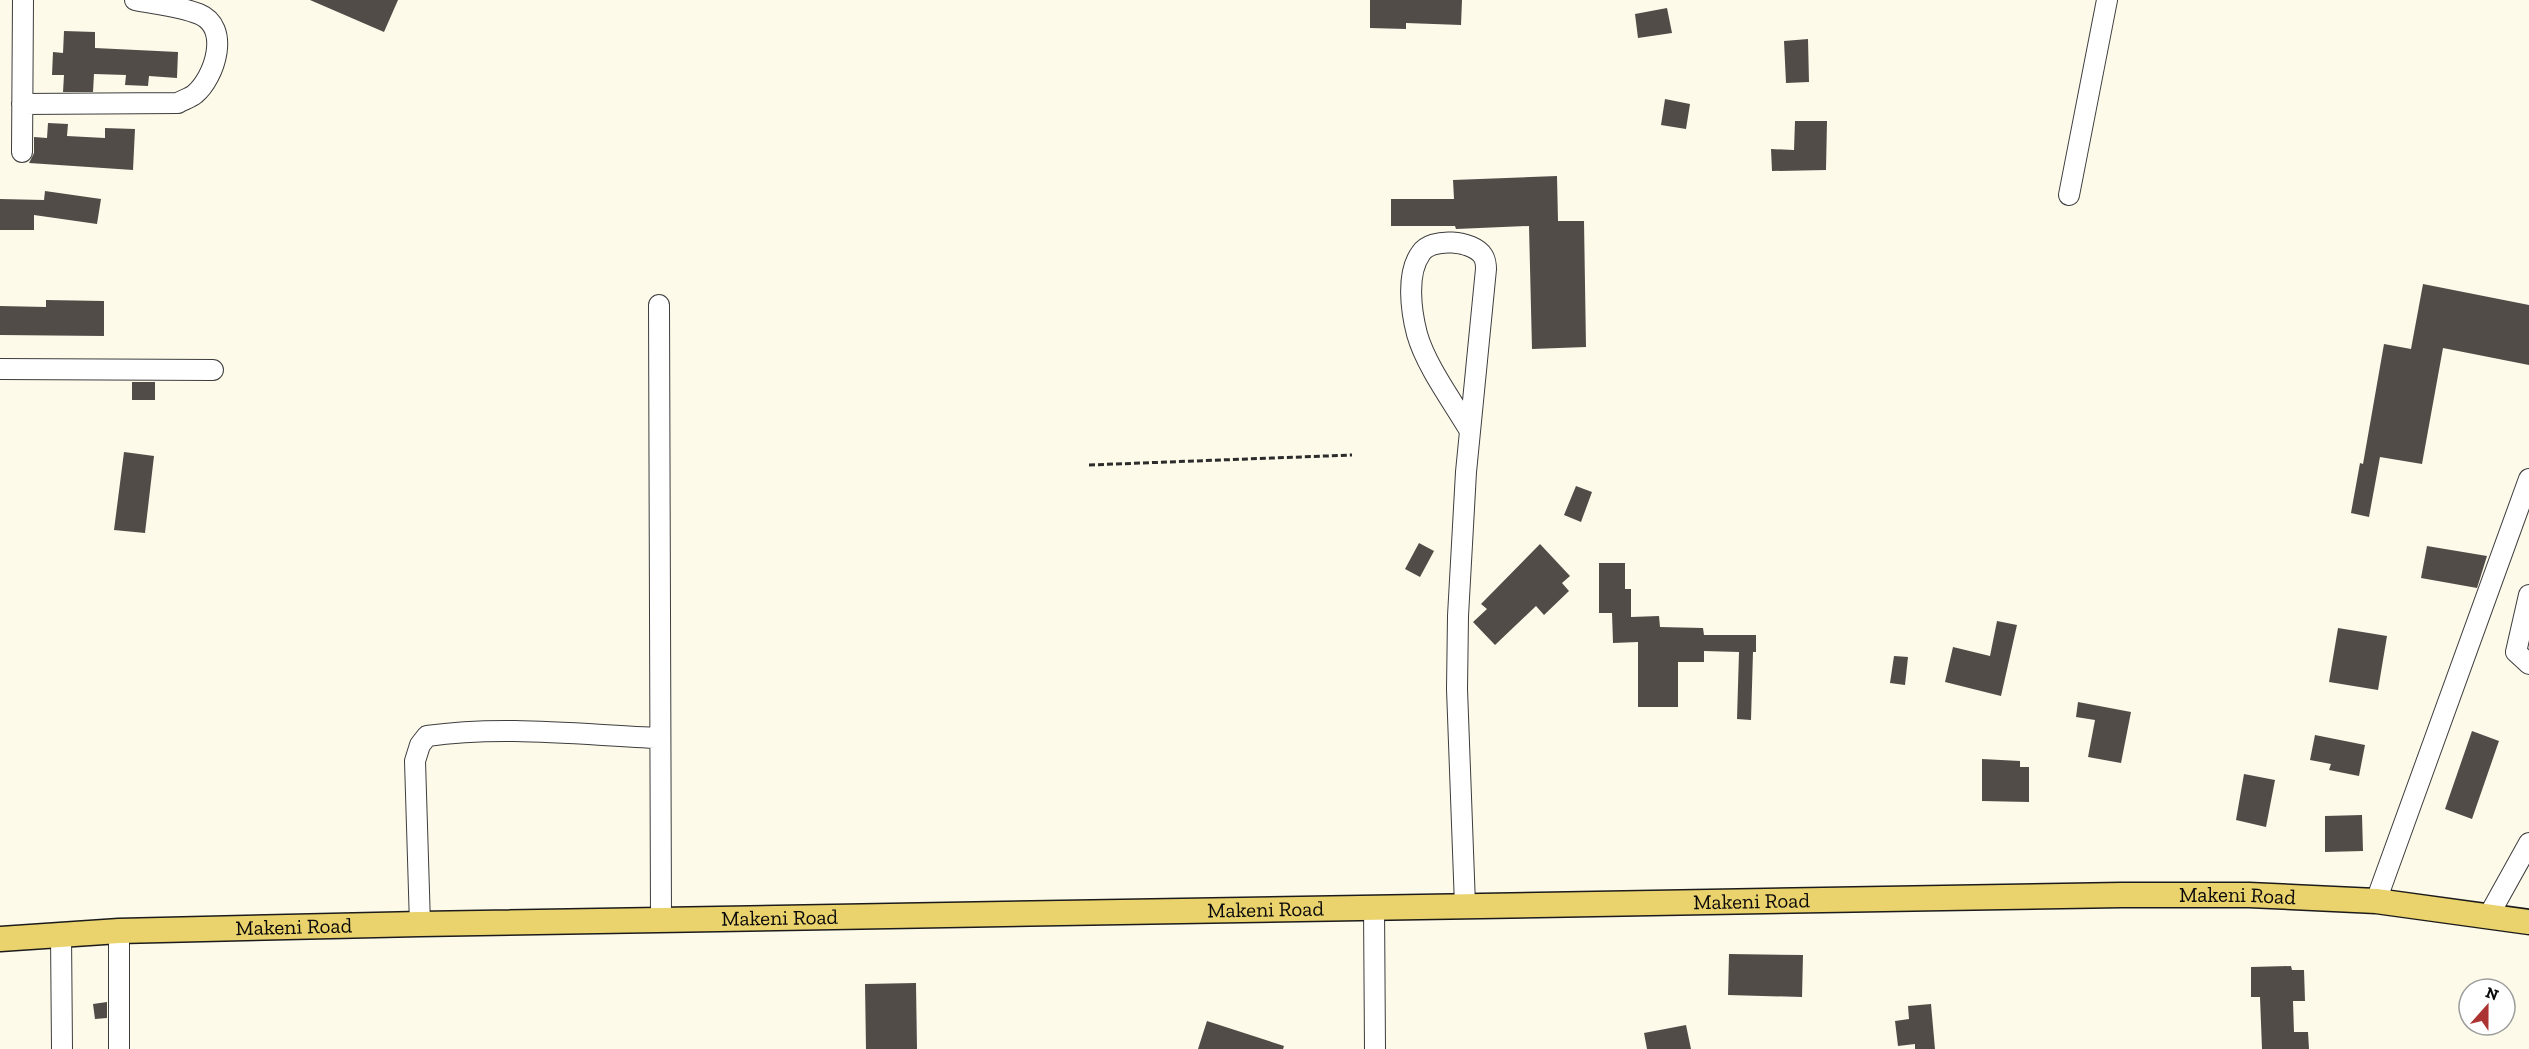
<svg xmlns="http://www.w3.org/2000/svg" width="2529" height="1049" font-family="'Zilla Slab',serif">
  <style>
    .building { fill: #524c48 }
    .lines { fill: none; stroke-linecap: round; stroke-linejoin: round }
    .minor-casing { stroke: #3d3d3d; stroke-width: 22 }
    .major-casing { stroke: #1b1b1b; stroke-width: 27 }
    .path { stroke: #2c2c2c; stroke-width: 3; stroke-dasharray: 6 3; stroke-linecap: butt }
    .minor { stroke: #fff; stroke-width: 20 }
    .major { stroke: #ead26d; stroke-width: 24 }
    .labels { text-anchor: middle; stroke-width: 6; stroke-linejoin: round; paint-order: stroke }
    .street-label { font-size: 21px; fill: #0a0a0a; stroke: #fff }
  </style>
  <rect width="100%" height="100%" fill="#fdfaea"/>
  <path class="building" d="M310,0h88l-14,32z
    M1370,0h92l-1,25 -55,-2v6l-36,-1z
    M1667,8l5,25 -34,5 -3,-24z
    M64,31l31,1v16l83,4 -1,26 -28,-2 -1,10 -23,-1 1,-10 -32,-1 -1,18h-30l1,-17h-12l1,-23 10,1z
    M1808,39l1,43 -23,1 -2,-42z
    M1665,99l25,5 -4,25 -25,-4z
    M1795,121h32l-1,49 -54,1 -1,-22 23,1z
    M48,123l20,1 -1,12 38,2v-10l30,1 -2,41 -104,-7 5,-10v-16l13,1z
    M1557,176l1,45h26l2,126 -54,2 -3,-123 -73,3 -1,-3h-64v-27h63l-1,-19z
    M45,191l56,8 -4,25 -63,-9v15h-34v-31l44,1z
    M2423,284l106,21v60l-86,-17 -21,116 -42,-7 -11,60 -18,-4 9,-50 3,1 21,-120 27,5z
    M46,300l58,1v35l-104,-1v-29l46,1z
    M132,382h23v18h-23z
    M124,452l30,4 -9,77 -31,-3z
    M1576,486l16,6 -11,30 -17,-7z
    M1419,543l15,8 -14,26 -15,-8z
    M1540,544l30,32 -8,7 7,8 -25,24 -8,-9 -41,39 -22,-23 14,-13 -6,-5z
    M2427,546l60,10 -10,32 -56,-10z
    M1599,563h26v26h6v28l28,-1 1,11 43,1 1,7h52v17h-3l-2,68 -14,-1 2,-67 -35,-1v11h-26v45h-40v-65l-25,1 -1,-30h-13z
    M1997,621l20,4 -16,71 -56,-14 8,-35 37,9z
    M2338,628l49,8 -9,54 -49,-8z
    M1894,656l14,1 -3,28 -15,-2z
    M2078,702l53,10 -10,51 -33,-6 7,-37 -19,-3z
    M2472,731l27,10 -27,78 -27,-10z
    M2315,735l50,10 -6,31 -30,-6 2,-6 -21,-4z
    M1982,759l38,2v6h9v35l-47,-1z
    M2244,774l31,6 -9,47 -30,-7z
    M2362,815l1,36 -38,1v-36z
    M1729,954l74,1 -1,42 -74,-2z
    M2291,966l1,4h12l1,31h-12l1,31h14l1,17h-47l-2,-52h-9v-30z
    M916,983l1,66h-51l-1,-65z
    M107,1002v16l-12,1 -2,-15z
    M1931,1004l4,45h-20v-5l-17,2 -3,-25 14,-2 -1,-13z
    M1207,1021l77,25 -1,3h-85z
    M1686,1025l5,24h-44l-3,-16z"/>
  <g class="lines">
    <defs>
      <path id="minor" d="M22,104l156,-1c5,-3 12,-5 17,-9 20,-17 36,-67 4,-80 -20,-8 -44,-10 -64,-14
        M22,152l1,-152
        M2069,195l38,-195
        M659,305l2,616
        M0,369l213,1
        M2529,595l-13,57 13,12
        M2376,901l153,-422
        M1465,905l-8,-216 1,-73 8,-144 20,-203c0,-3 -1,-10 -3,-13 -10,-16 -52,-19 -62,-3 -15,20 -10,58 -4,81 9,32 36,68 53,97
        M1374,907l1,142
        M2489,915l40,-72
        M420,924l-5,-163 5,-16 7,-9c77,-11 156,-1 233,2
        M61,934l1,115
        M119,1049v-118"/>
      <g id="major">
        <path id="s1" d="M0,939l119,-8 301,-7 1702,-29h127l127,6 153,21"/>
      </g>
    </defs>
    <use href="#minor" class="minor-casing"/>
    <use href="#major" class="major-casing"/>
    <path class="path" d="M1089,465l263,-10"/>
    <use href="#minor" class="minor"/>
    <use href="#major" class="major"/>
  </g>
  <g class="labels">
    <g class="street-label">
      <text dy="7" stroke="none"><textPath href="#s1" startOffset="2238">Makeni Road</textPath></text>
      <text dy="7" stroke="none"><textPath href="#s1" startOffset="1752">Makeni Road</textPath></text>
      <text dy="7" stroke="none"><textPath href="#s1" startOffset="1266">Makeni Road</textPath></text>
      <text dy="7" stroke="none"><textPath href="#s1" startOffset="780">Makeni Road</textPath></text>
      <text dy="7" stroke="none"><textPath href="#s1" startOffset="294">Makeni Road</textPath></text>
    </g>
  </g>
  <g transform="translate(2487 1007) rotate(21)"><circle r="28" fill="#ffffff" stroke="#9d9d9d" stroke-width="1.5"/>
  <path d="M0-4.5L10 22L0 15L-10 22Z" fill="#ab3332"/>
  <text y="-9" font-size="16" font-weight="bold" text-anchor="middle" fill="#0a0a0a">N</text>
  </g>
</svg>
